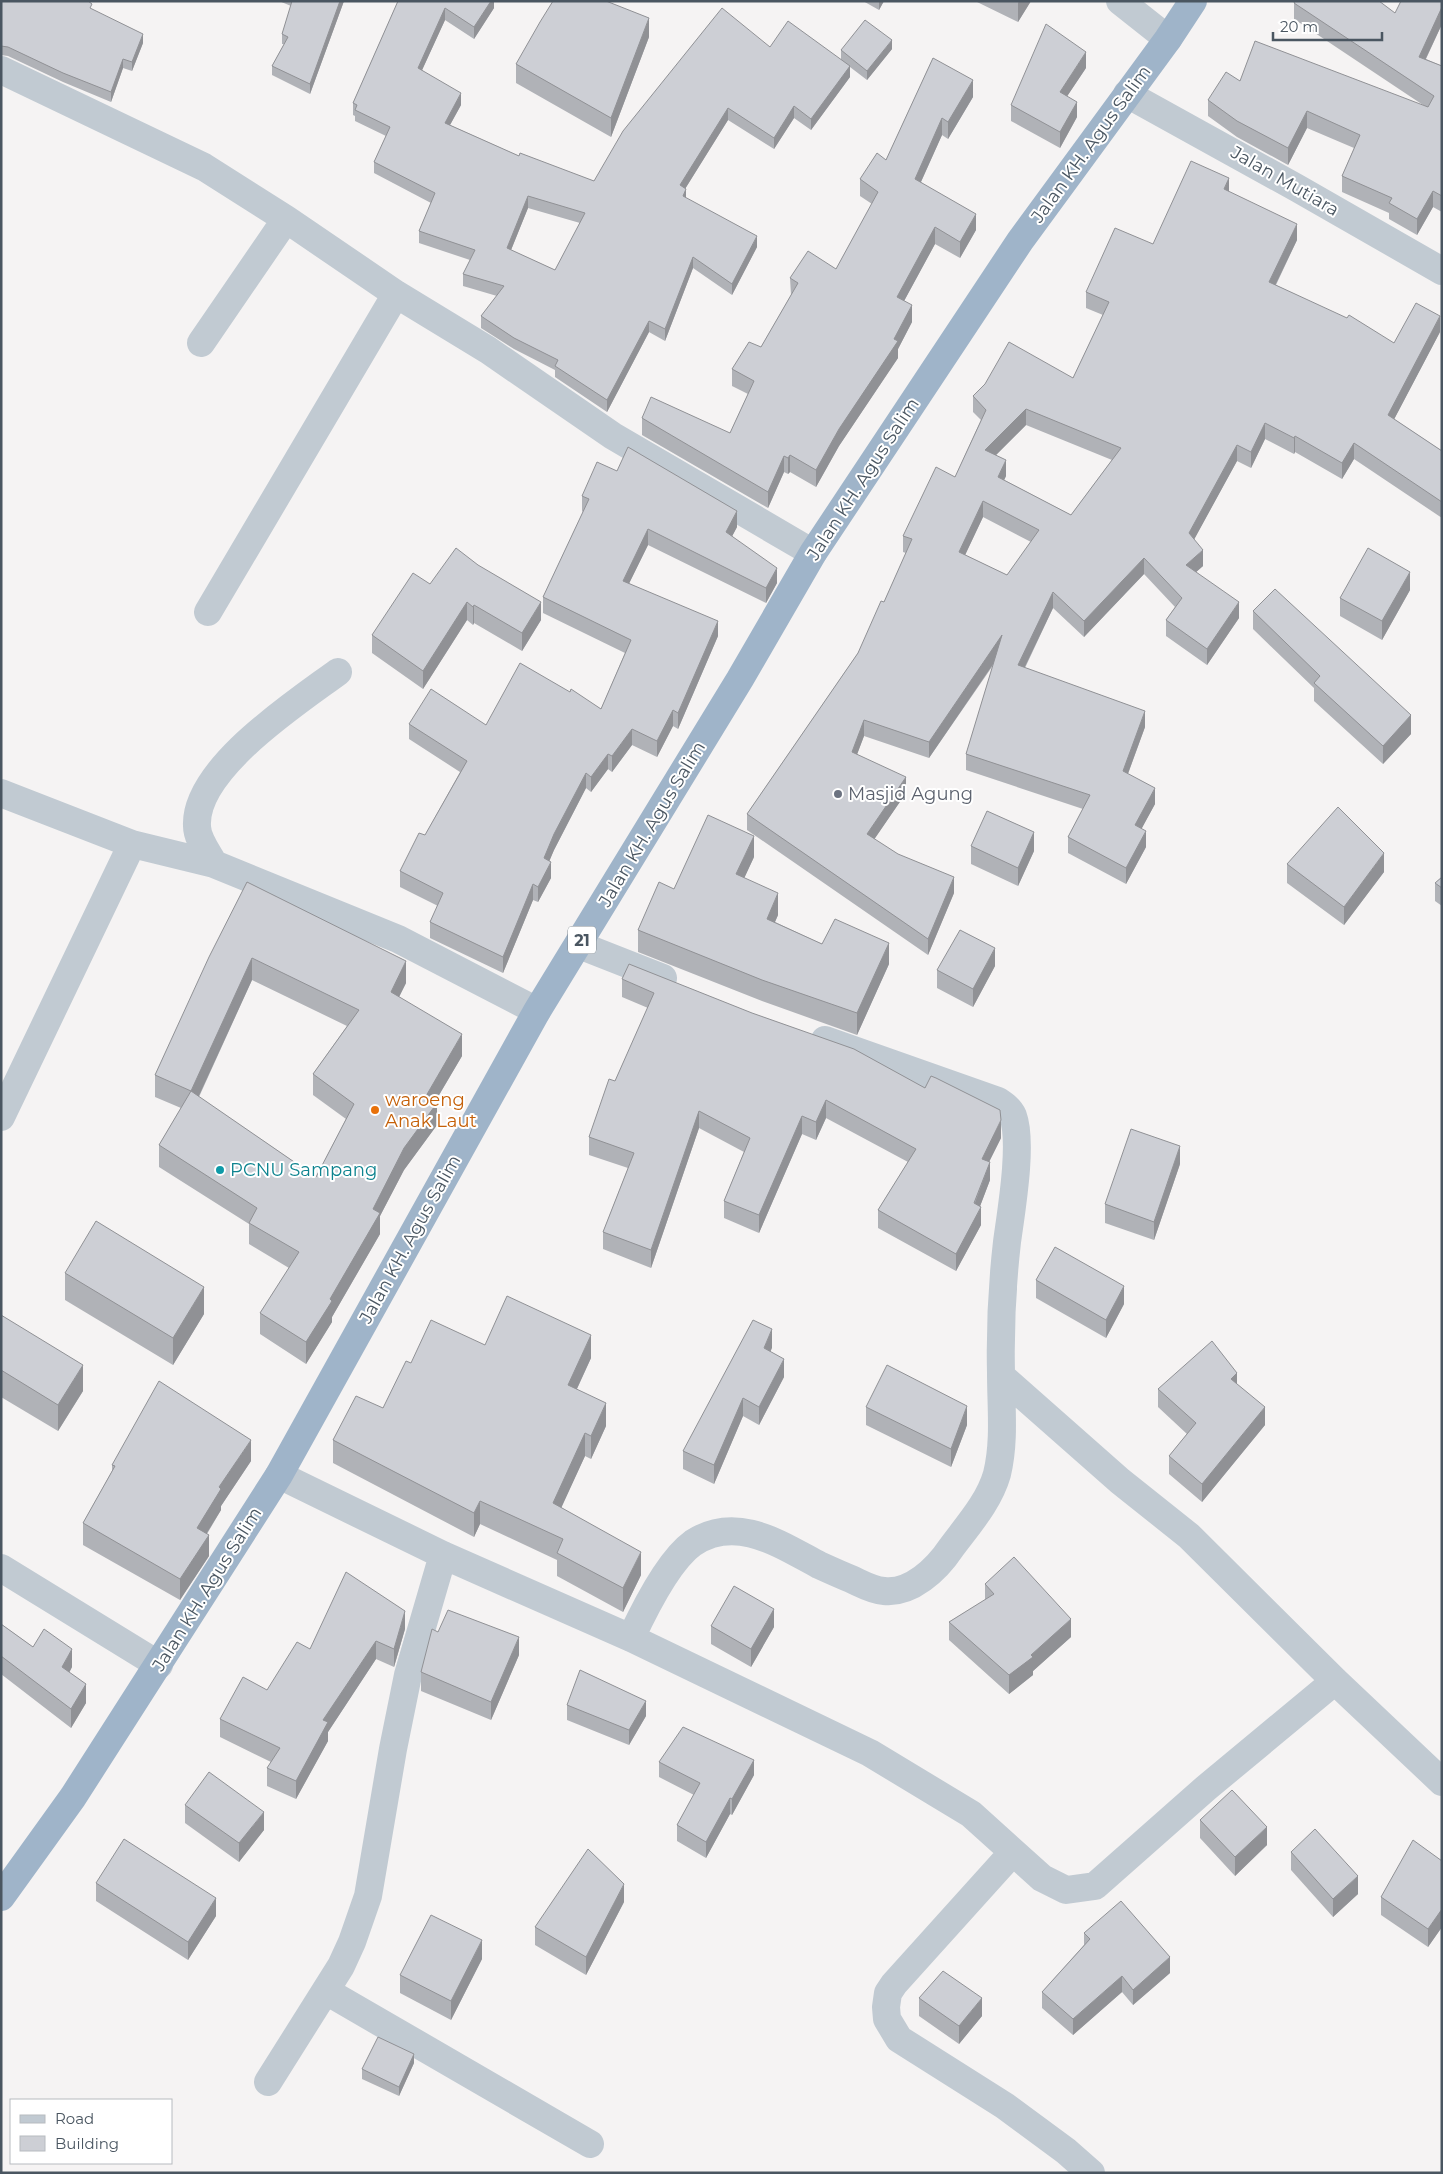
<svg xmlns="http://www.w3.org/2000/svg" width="1443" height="2174" font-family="Montserrat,sans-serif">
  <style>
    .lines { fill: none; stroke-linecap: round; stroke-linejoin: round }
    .minor { stroke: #c1cad2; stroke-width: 28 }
    .trunk { stroke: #9fb4c9; stroke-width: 28 }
    .wall { fill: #b0b2b7; fill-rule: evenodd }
    .shaded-wall { fill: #909195 }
    .building { fill: #cdcfd5; stroke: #909195; fill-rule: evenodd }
    .worship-dot { fill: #6b7280; stroke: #fff; stroke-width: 2 }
    .food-dot { fill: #e8710a; stroke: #fff; stroke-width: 2 }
    .culture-dot { fill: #0f9aa8; stroke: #fff; stroke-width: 2 }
    .labels { text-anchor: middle; stroke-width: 4; stroke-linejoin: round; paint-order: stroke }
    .shield { fill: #fff; stroke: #808990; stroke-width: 1 }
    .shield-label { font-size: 16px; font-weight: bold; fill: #4a5661 }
    .street-label { font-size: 18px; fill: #4a5661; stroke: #fff }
    .worship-label { font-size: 18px; fill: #5b616d; stroke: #fff; text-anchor: start }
    .food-label { font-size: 18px; fill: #c56008; stroke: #fff; text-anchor: start }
    .culture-label { font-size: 18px; fill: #0d838f; stroke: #fff; text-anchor: start }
  </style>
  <rect width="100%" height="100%" fill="#f5f3f3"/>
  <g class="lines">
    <path class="minor" d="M1120,1l48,38
      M1,70l203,97 82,52 110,75 92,56 125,86 200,117
      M1127,94l170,94 145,83
      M201,343l85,-124
      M208,612l188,-318
      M1,793l131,51 82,20 184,75 139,72
      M214,864c-6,-11 -17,-25 -17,-38 -3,-57 99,-123 141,-154
      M579,945l84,33
      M1,1117l131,-273
      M1001,1376l119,105 69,55 146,145 107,101
      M279,1475l164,80 188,83 239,115 101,61 71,64 24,12 29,-4 111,-98 129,-107
      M1,1568l158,97
      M631,1638c13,-28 37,-77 62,-95 44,-29 88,2 126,22 11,5 22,10 32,14 11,5 21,11 33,12 27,3 53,-22 67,-43 17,-23 38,-46 46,-74 8,-33 4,-67 4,-101 -1,-43 1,-87 6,-131 4,-30 16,-99 6,-126 -3,-7 -9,-11 -15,-15l-173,-61
      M1013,1852l-119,132 -6,9 -2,14 1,12 12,20 106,67 61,45 25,22
      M326,1991l264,153
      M268,2082l73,-116 11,-24 16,-46 25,-147 15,-74 35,-120"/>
    <path class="trunk" d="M1,1897l72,-100 206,-322 258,-464 203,-332 73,-126 207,-312 148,-202 25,-38"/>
  </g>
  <path class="wall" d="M1,1l91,8 51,34 -11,28 -9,-3 -12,34 -48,-20 -55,-26 -7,-1z
    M279,1h65l-34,93 -38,-19v-9l12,-22h-2v-10l9,-28z
    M398,1h96v7l-20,31 -29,-19 -23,50 39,35 -11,20 69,31 75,25 176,-134 71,12v-9l51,-1 -25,31 -17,-13v10l-39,53 -17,-12 -20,31 -46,-29 -43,69 1,9 71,49 -25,48 -39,-27 -28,73 -16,-9 -42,80 -52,-35v-7l-41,-21 -33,-21v-12l16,-20 -34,-10v-12l7,-14 -51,-17v-12l12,-28 -57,-30v-11l12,-26 -31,-15v-5l-2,-1v-12zM528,208l52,15 -25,47 -44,-20z
    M863,1h21l-5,9z
    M975,1h56l-13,21z
    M1442,1v23l-16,35 16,7v146l-9,-5 -16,28 -28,-16v-6l-47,-21v-16l12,-28 -47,-20 -19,37 -51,-28 -29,-21v-16l32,-19 186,26 -132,-88v-16l101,10z
    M649,37l-38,100 -95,-54v-19z
    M933,58l40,39 -25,42 -6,-4 -21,47 55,48 -16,28 -25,-14 -31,57 8,21 -14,27v9l-59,88 -23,41 -26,-15 -2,2 -4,-2 -16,36 -126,-73v-17l88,15 18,-39 -16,-8v-17l29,-22 30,-52 -1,-17 46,-9 36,-65 -12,-8v-17l26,-19z
    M1086,68l-19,28 10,21 -17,31 -49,-27v-16z
    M1229,192l68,48 -21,45 118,58 46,-11 -46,87 48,32v67l-88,-59 -12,20 -47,-27 -1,2 -29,-15 -14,29 -14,-7 -43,78 9,27 -7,6 43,46 -32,47 -41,-29v-16l9,-13 -31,-33 -60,63 -31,-29 -28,60 120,59 -17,47 27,30 -14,25 5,18 -20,37 -58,-31v-16l15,-28 -117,-39v-16l28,-90 -65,94 -65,-22 -7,18 49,39 -32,46 80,54 -26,62 -181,-125v-16l111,-161 26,-51 22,-49 -3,-1v-16l52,-59 26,-57 -8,-8v-16l100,-18 30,-63 -17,-7v-16l67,-48zM1026,425l86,35 -41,55 -67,-35 2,-4 -10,-21zM983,517l48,25 -24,33 -42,-20z
    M582,496l155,31 -5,9 45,47 -11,20 -118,-58 -19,38 89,53 -40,93 -5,-3 -16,31 -25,-12 -20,27 -4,-3 -17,23 -5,-4 -32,62 -5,11 2,17 -13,24 -5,-2 -30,73 -73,-35v-16l8,-16 -38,-19v-16l25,-36 35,-63 -51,-33v-15l77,1 84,-33 31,17 24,-56 -82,-40v-16l40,-85 -1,-1z
    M430,584l111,36 -19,31 -48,-28 -1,2 -6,-5 -44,69 -51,-36v-18z
    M1410,590l-28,50 -42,-24v-18z
    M1253,611l158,123 -28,30 -69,-63v-13l-61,-59z
    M971,846l63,5 -16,35 -47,-22z
    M754,857l-10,21 34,37 -3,7 47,22 67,20 -32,71 -95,-34 -124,-49v-22l36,-41z
    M1287,864l97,8 -40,53 -57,-42z
    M1442,877v29l-7,-5v-18z
    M247,882l159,101 -7,14 63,59 -27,46 2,23 -33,45 -24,46v18l-48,83v5l-26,42 -46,-30v-21l29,-45 -40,-24v-20l-90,-57v-22l22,-37 -26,-11v-22zM252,980l95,46 -34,48v21l33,24 -30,58 -117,-80z
    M995,966l-22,41 -36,-19v-18z
    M622,979l379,159 -12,24 1,18 -10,26 1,19 -25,46 -78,-43v-18l30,-48 -82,-44 -10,22 -14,-6 -43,99 -35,-15v-17l20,-49 -45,-24 -48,140 -48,-19v-17l25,-64 -39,-13v-18l26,-56 33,-73 -26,-11z
    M1180,1164l-26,76 -49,-17v-19z
    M65,1273l139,41 -31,51 -108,-65z
    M1036,1280l88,24 -18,34 -70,-40z
    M1,1315l82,76 -25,40 -57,-34z
    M485,1345l106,13 -14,31 29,37 -15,33 -6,-3 -24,51 80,68 -18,37 -66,-36v-16l-77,-36 -6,13 -141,-74v-23l50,-32 28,-45z
    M772,1348l-2,3 14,26 -25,48 -16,-9 -29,68 -31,-15v-18z
    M1237,1384l28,41 -63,77 -33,-28v-18l18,-22 -29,-27v-18z
    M866,1407l101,18 -16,42 -85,-42z
    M251,1461l-30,45v4l-14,24 2,22 -29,44 -97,-55v-22l29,-52v-6z
    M985,1584l86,53 -38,34v4l-24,19 -60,-54v-18l36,-22z
    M1,1624l32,23 39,20 -3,6 17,30 -15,25 -70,-54z
    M711,1626l63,1 -23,40 -40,-23z
    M405,1629l-11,38 -18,-8 -48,73v9l-32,58 -29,-13v-18l4,-6 -51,-25v-18l47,-29 43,-41z
    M438,1632l81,23 -28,65 -70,-29v-19z
    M567,1705l79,11 -17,29 -62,-25z
    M659,1762l95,13 -22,40 -2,-1 -24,44 -29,-17v-16l17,-30 -35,-18z
    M185,1805l79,25 -25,32 -54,-39z
    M1200,1820l67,25 -32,31 -35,-38z
    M1291,1852l67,42 -25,23 -42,-47z
    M1442,1861v66l-14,20 -47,-32v-18z
    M96,1883l120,33 -28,44 -92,-59z
    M624,1902l-38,73 -51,-30v-18z
    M1084,1933l86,40 -37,32 -11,-13 -49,43 -31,-27v-16l42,-47z
    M482,1959l-31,61 -51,-27v-18z
    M919,1998l63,18 -23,28 -40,-28z
    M414,2063l-15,33 -37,-17v-10z"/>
  <path class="shaded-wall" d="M340,1h4l-34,93v-10z
    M491,1h3v7l-20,31v-12z
    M879,1h5l-5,9z
    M1019,1h12l-13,21v-19z
    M1442,7v17l-23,49v-16z
    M445,8v12l-27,59v-11z
    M649,18v19l-38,100v-19z
    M143,34v9l-11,28v-9z
    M892,40v9l-25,31v-9z
    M1086,52v16l-26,39v-15z
    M123,59v9l-12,34v-10z
    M850,66v11l-39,53v-11z
    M973,80v17l-25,42v-17z
    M461,93v12l-16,29v-11z
    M1077,102v15l-17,31v-16z
    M794,106v12l-20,31v-11z
    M728,108v12l-48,77v-12z
    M1307,111v17l-19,37v-17z
    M942,118v17l-27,60v-16z
    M1229,178v16l-5,-5z
    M686,189v12l-3,-5z
    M1433,191v16l-16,28v-16z
    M528,196v12l-21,52v-12z
    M976,214v16l-16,28v-16z
    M1297,224v16l-28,58v-16z
    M935,227v17l-38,70v-17z
    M757,236v11l-25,48v-11z
    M693,257v11l-28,73v-12z
    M912,305v17l-14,27v9l-59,88 -23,41v-17l23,-41 55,-90z
    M1440,316v16l-52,99v-16z
    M649,321v11l-42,80v-12z
    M1026,409v16l-41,41v-16z
    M1265,423v16l-14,29v-16z
    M1295,436v16l-1,2v-16z
    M1354,443v16l-12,20v-16z
    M1237,445v16l-48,88v-16z
    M790,455v17l-2,2v-16z
    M784,456v16l-16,36v-16z
    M1006,460v16l-8,17v-16z
    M983,501v16l-24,51v-16z
    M737,511v16l-11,21v-16z
    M648,529v16l-25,51v-15z
    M1203,550v16l-17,15v-16z
    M1144,558v16l-60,63v-16z
    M777,568v15l-11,20v-15z
    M1410,572v18l-28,50v-19z
    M1053,592v16l-35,73v-16z
    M467,602v18l-44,69v-18z
    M541,602v18l-19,31v-18z
    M1239,602v16l-32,47v-16z
    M474,605v18l-1,2v-18z
    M718,621v15l-40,93v-16z
    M1002,635v16l-73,107v-16z
    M673,710v16l-16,31v-16z
    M1145,711v16l-22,60v-16z
    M1411,715v19l-28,30v-18z
    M864,720v16l-12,32v-16z
    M632,729v16l-20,27v-16z
    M608,754v15l-17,23v-15z
    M586,773v15l-32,62 -10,24v-16l10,-24z
    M906,777v16l-39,57v-16z
    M1155,788v16l-20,37v-16z
    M1146,831v16l-20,37v-16z
    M1034,832v19l-16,35v-18z
    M754,836v21l-18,39v-22z
    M1384,853v19l-40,53v-18z
    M551,862v16l-13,24v-15z
    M954,877v16l-26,62v-16z
    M533,884v16l-30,73v-16z
    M778,893v22l-11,25v-21z
    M889,943v21l-32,71v-22z
    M995,948v18l-22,41v-18z
    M252,958v22l-61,133v-22z
    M406,961v22l-15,30v-21z
    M462,1034v22l-36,61 11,-14v22l-33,45 -24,46v18l-48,83v5l-26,42v-22l24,-43 96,-203z
    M826,1100v18l-10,22v-18z
    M699,1111v17l-48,140v-18z
    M802,1116v18l-43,99v-18z
    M1001,1120v18l-19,38v-17z
    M1180,1146v18l-26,76v-18z
    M990,1162v18l-14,37 5,-10v18l-25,46v-17z
    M1124,1286v18l-18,34v-18z
    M204,1287v27l-31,51v-27z
    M772,1329v19l-8,18v-18z
    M591,1335v23l-23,50v-23z
    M784,1359v18l-25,48v-18z
    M83,1365v26l-25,40v-26z
    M1237,1373v18l-6,-12z
    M743,1398v18l-29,68v-19z
    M606,1403v23l-15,33v-23z
    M967,1406v19l-16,42v-18z
    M1265,1407v18l-63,77v-18z
    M585,1433v23l-32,70v-23z
    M251,1440v21l-30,45v4l-24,39v-21l22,-41z
    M480,1501v23l-6,13v-24z
    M209,1535v21l-29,44v-21z
    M641,1552v23l-18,37v-24z
    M774,1609v18l-23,40v-18z
    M405,1611v18l-11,38v-18z
    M1071,1619v18l-38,34v4l-24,19v-19z
    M519,1637v18l-28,65v-18z
    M376,1641v18l-48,73v9l-32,58v-18l27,-61z
    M72,1649v18l-10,19v-19z
    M86,1684v19l-15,25v-19z
    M646,1701v15l-17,29v-15z
    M754,1760v15l-22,40v-16z
    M730,1798v16l-24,44v-16z
    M264,1812v18l-25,32v-19z
    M1267,1827v18l-32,31v-19z
    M1358,1876v18l-25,23v-18z
    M624,1884v18l-38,73v-18z
    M216,1898v18l-28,44v-18z
    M1442,1909v18l-14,20v-18z
    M482,1940v19l-31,61v-19z
    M1170,1957v16l-37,32v-15z
    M1122,1976v16l-49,43v-16z
    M982,1998v18l-23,28v-18z
    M414,2054v9l-15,33v-9z"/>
  <path class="building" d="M1,1h87l4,3 -2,4 53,26 -11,28 -9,-3 -12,33 -48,-19 -55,-26 -7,-1z
    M292,1h48l-30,83 -38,-18 16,-29 -6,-3z
    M398,1h93l-17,26 -29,-19 -27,60 43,25 -16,30 74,33 1,-3 74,28 29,-50 99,-123 48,39 18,-26 62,45 -39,53 -17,-13 -20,32 -46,-30 -48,77 6,4 -3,7 74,40 -25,48 -39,-27 -28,72 -16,-8 -42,79 -52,-34 3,-6 -44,-22 -33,-22 23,-30 -41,-12 12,-24 -56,-19 16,-38 -61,-31 16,-35 -35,-17 2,-5 -4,-2zM528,196l57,17 -30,57 -48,-22z
    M553,1h53l43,17 -38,100 -95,-54 24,-42z
    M1295,1h84l16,12 6,-12h41v6l-23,50 23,9v130l-9,-5 -16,28 -28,-16 3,-5 -50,-22 18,-41 -53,-24 -19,37 -51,-27 -29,-21 18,-28 14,9 15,-40 173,66 6,-11 -140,-93z
    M865,20l27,20 -25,31 -26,-21z
    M1046,24l40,28 -26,40 17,10 -17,30 -49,-27z
    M933,58l40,22 -25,42 -6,-4 -27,61 61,35 -16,28 -25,-15 -38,70 15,8 -18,34 4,2 -59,88 -23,41 -26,-15 -2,3 -4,-2 -16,36 -126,-74 9,-21 79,36 24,-52 -22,-12 17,-27 12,5 37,-64 -8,-5 18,-27 28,18 42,-77 -18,-13 17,-26 9,7z
    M1191,161l38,17 -5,11 73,35 -28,58 78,36 2,-3 45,28 22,-40 24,13 -52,99 54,36v51l-88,-59 -12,20 -47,-27 -1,2 -29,-15 -14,29 -14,-7 -48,88 14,17 -17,15 53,37 -32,47 -41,-29 16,-22 -38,-40 -60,63 -31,-29 -35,73 127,46 -22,60 32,17 -20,37 11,6 -20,37 -58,-31 22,-42 -124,-41 36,-119 -73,107 -65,-22 -12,32 54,25 -39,57 31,20 56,23 -26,62 -181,-125 111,-161 23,-52 3,1 28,-63 -9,-3 33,-69 19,10 31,-67 -13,-14 12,-12 24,-42 64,36 36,-76 -23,-10 29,-64 38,16zM1026,409l95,39 -50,67 -73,-38 8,-17 -21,-10zM983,501l56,29 -32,45 -48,-23z
    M628,447l109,64 -11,21 51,36 -11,20 -118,-59 -25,52 95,40 -40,92 -5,-3 -16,31 -25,-12 -20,27 -4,-2 -17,23 -5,-4 -32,61 -10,24 7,4 -13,25 -5,-3 -30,73 -73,-35 13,-29 -43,-22 19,-38 6,2 42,-74 -58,-37 22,-35 55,36 34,-62 50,29 1,-3 30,20 30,-69 -88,-43 46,-98 -7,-3 15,-34 20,9z
    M456,548l22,17 63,37 -19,31 -48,-28 -1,2 -6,-5 -44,69 -51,-36 41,-62 17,11z
    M1368,548l42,24 -28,49 -42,-23z
    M1275,589l136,126 -28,31 -69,-63 6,-7 -67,-65z
    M1338,807l46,46 -40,54 -57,-43z
    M987,811l47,21 -16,36 -47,-22z
    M708,815l46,21 -18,38 42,19 -11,26 55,25 13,-25 54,24 -32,70 -95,-33 -124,-50 21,-48 15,7z
    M1442,877v11l-7,-5z
    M247,882l159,79 -15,31 71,42 -36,62 11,7 -33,45 -31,61 7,4 -50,86 2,2 -26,41 -46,-29 39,-61 -50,-29 8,-15 -98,-63 32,-54 -36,-16 54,-118zM252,958l107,52 -46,64 41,30 -38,73 -125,-86z
    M960,930l35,18 -22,41 -36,-19z
    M629,964l123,49 102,36 71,39 6,-12 5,2 64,32 1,10 -19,39 8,3 -16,41 7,4 -25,47 -78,-44 38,-61 -90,-49 -10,22 -14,-6 -43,99 -35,-14 26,-63 -51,-27 -48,139 -48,-18 31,-79 -45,-16 20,-58 6,2 39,-88 -32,-14z
    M1131,1129l49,17 -26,76 -49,-18z
    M96,1221l108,66 -31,51 -108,-65z
    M1055,1247l69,39 -18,34 -70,-40z
    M507,1296l84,39 -23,50 38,18 -15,33 -6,-3 -32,70 88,49 -18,36 -66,-35 6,-14 -83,-38 -6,12 -141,-73 23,-44 27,12 23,-47 5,2 20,-43 54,25z
    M1,1315l82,50 -25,40 -57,-35z
    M753,1320l19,9 -8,19 20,11 -25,48 -16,-9 -29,67 -31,-14z
    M1212,1341l25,32 -6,6 34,28 -63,77 -33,-28 27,-33 -38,-34z
    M887,1365l80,41 -16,43 -85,-42z
    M159,1381l92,59 -32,47 2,2 -24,39 12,7 -29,44 -97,-56 32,-57 -3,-1z
    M1014,1557l57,62 -40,36 2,2 -24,18 -60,-53 45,-28 -9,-10z
    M346,1572l59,39 -11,38 -18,-8 -53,79 5,2 -32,59 -29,-13 13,-20 -60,-29 23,-42 24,13 30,-48 13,7z
    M734,1586l40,23 -23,40 -40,-23z
    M448,1610l71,27 -28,65 -70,-30 11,-43 6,3z
    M1,1624l32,23 11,-18 28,20 -10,18 24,17 -15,25 -70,-53z
    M580,1670l66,31 -17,29 -62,-25z
    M683,1727l71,33 -22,39 -2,-1 -24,44 -29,-17 23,-42 -41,-21z
    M209,1772l55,40 -25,31 -54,-38z
    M1232,1790l35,37 -32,30 -35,-37z
    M1315,1829l43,47 -25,23 -42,-47z
    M124,1839l92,59 -28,44 -92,-59z
    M1413,1840l29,21v48l-14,20 -47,-32z
    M588,1849l36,35 -38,73 -51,-30z
    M1121,1901l49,56 -37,33 -11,-14 -49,43 -31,-27 48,-53 -6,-6z
    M431,1915l51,25 -31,61 -51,-26z
    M943,1971l39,27 -23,28 -40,-28z
    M378,2037l36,17 -15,33 -37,-18z"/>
  <circle class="worship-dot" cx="838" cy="794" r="5"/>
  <circle class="food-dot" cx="375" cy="1110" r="5"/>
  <circle class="culture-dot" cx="220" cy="1170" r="5"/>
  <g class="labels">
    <rect class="shield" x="568" y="926.5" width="28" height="27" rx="4"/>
    <g class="shield-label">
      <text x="582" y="946">21</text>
    </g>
    <g class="street-label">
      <text transform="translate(1091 144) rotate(-54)" y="6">Jalan KH. Agus Salim</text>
      <text transform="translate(1285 181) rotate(30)" y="6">Jalan Mutiara</text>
      <text transform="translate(863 479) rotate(-57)" y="6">Jalan KH. Agus Salim</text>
      <text transform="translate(652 824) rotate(-59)" y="6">Jalan KH. Agus Salim</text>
      <text transform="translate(410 1239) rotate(-61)" y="6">Jalan KH. Agus Salim</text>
      <text transform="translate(207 1589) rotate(-58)" y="6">Jalan KH. Agus Salim</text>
    </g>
    <g class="worship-label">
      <text x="848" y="800">Masjid Agung</text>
    </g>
    <g class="food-label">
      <text x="385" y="1106">waroeng<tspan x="385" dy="21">Anak Laut</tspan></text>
    </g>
    <g class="culture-label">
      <text x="230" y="1176">PCNU Sampang</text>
    </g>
  </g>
  <rect width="1443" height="2174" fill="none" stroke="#4a5661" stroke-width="5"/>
  <rect x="10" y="2099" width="162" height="65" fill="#ffffff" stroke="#b7bbc0"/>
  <rect x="20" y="2115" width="25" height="8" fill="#c1cad2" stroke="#b7bbc0"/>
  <text x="55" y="2124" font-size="15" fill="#4a5661">Road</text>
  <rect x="20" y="2136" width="25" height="15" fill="#cdcfd5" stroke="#b7bbc0"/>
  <text x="55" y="2149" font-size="15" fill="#4a5661">Building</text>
  <path d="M1273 32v8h109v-8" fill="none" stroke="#4a5661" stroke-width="2.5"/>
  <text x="1280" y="32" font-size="15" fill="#4a5661" stroke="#ffffff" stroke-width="4" paint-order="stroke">20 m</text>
</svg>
